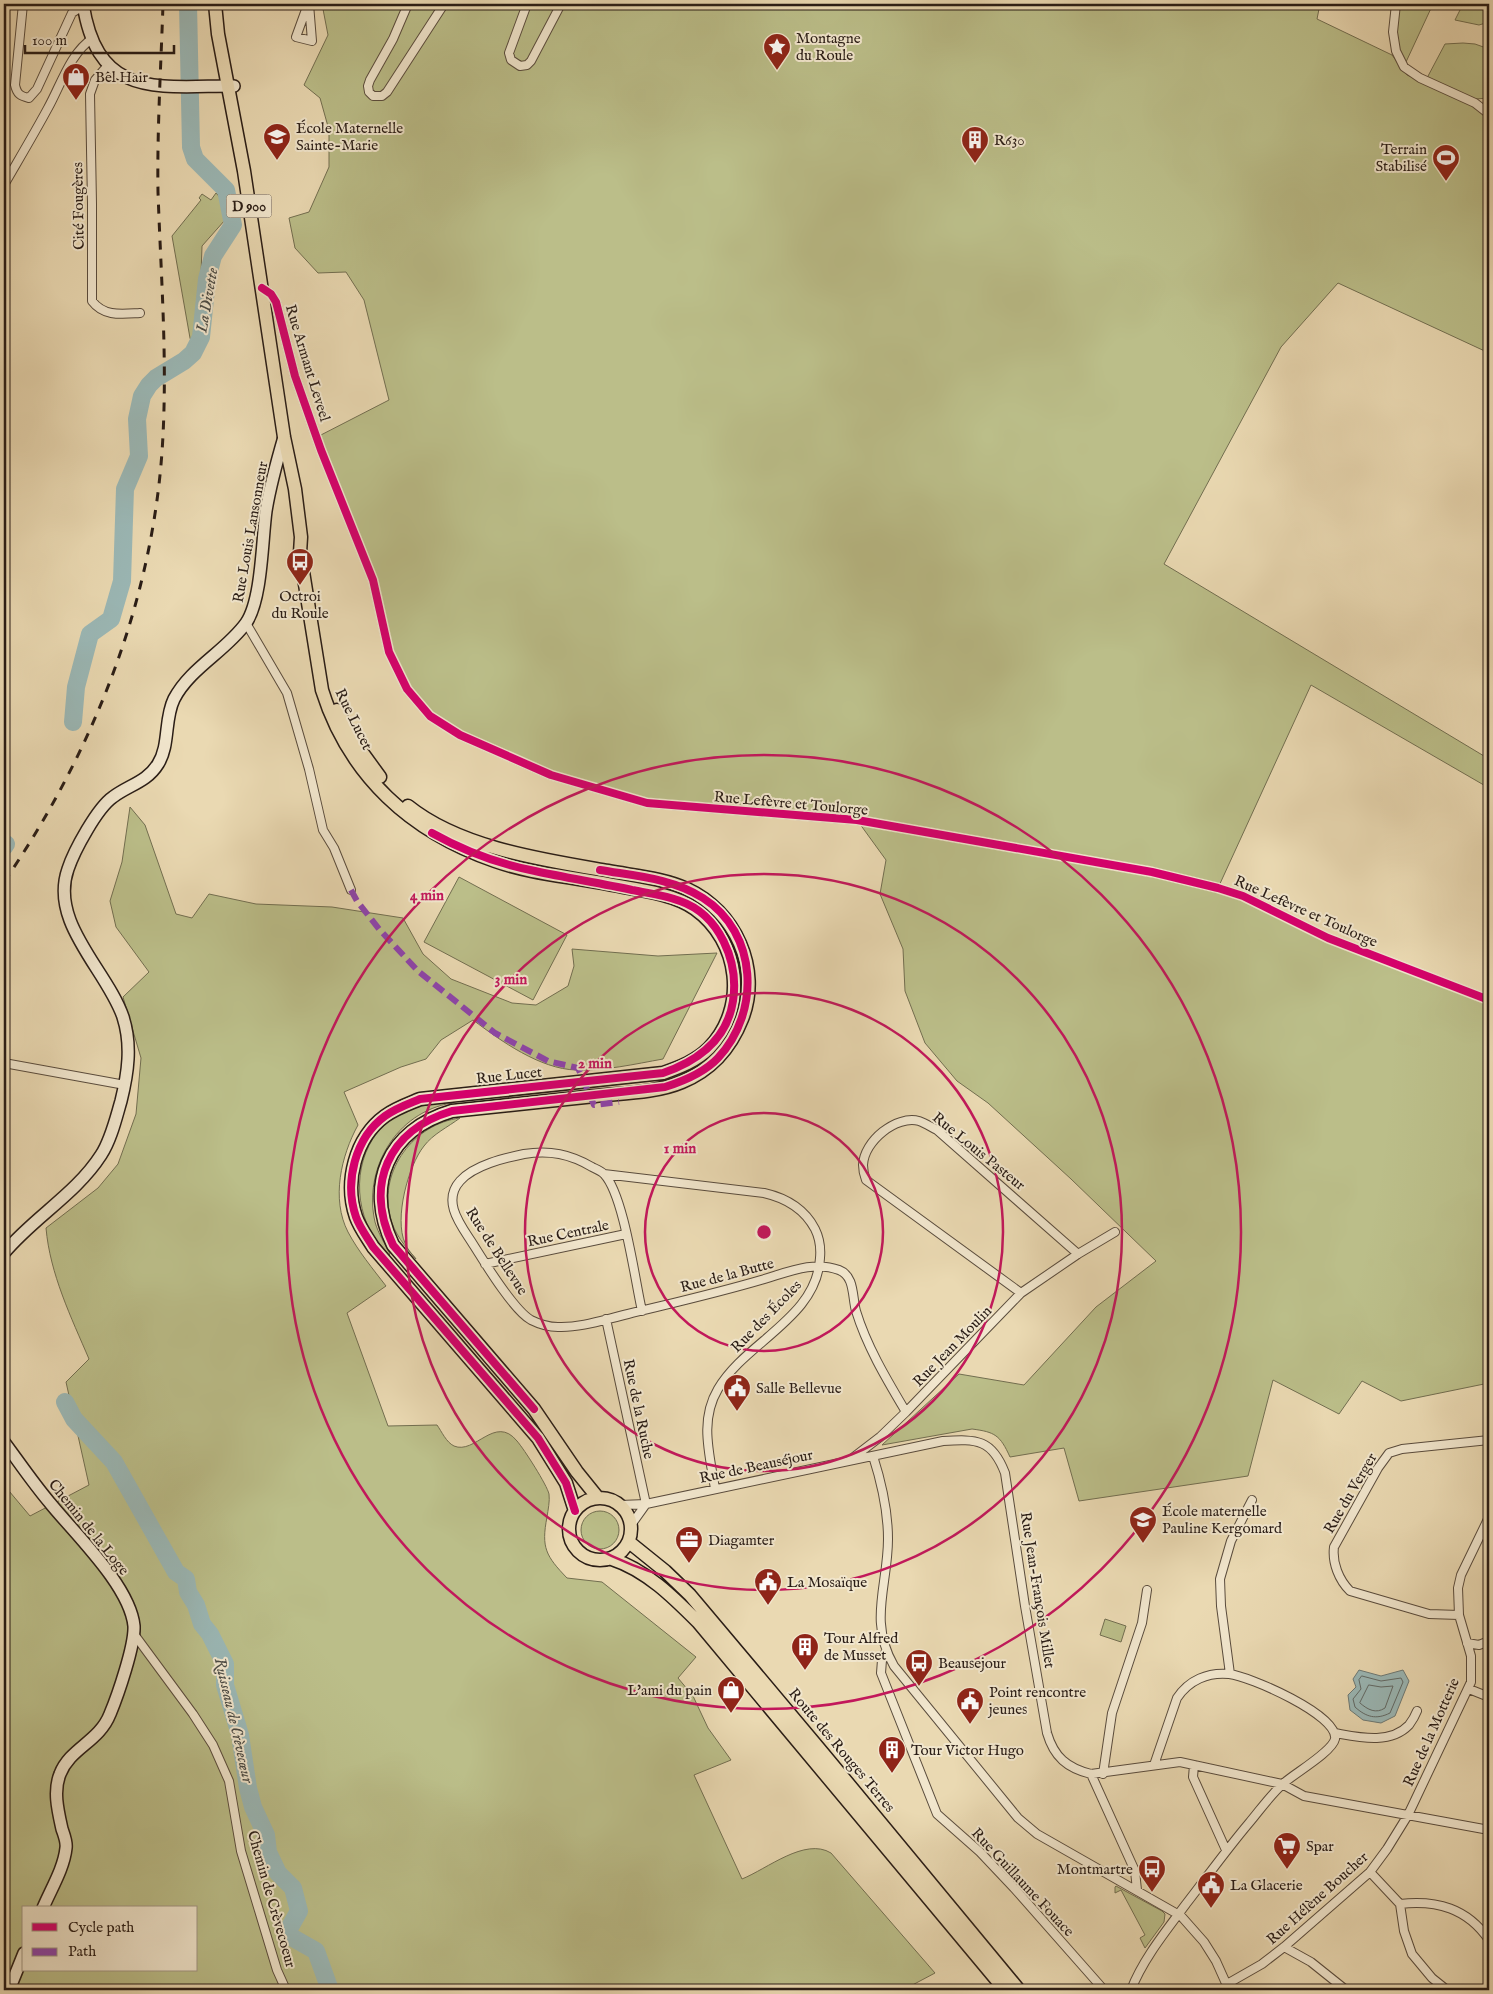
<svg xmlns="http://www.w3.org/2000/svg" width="1493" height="1994" font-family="'IM FELL English',serif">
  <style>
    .green { fill: #bbbe89; stroke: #726e50; fill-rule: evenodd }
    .water { fill: #9bb8b6; stroke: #6e7a76 }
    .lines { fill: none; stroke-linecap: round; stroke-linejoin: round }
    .shore { stroke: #626a66; stroke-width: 1 }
    .river { stroke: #9bb8b6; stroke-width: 18 }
    .street-casing { stroke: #5a4c3d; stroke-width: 10 }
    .secondary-casing { stroke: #2a1d16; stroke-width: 14 }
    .primary-casing { stroke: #2a1d16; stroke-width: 15 }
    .street { stroke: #f1e6cd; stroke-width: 8 }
    .secondary { stroke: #f1e6cd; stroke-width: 11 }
    .primary { stroke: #ead9b2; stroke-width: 12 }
    .rail { stroke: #2a1d16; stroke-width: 3; stroke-dasharray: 9 9; stroke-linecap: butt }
    .quiet { stroke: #8e44ad; stroke-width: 6; stroke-dasharray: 12 6; stroke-linecap: butt }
    .cycleway-casing { stroke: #f1e6cd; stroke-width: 11 }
    .cycleway { stroke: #d6006c; stroke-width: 8 }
    .ring { fill: none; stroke: #c2185b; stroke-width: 2.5 }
    .labels { text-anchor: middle; stroke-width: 4; stroke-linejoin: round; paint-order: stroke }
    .shield { fill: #f1e6cd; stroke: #66594d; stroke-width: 1 }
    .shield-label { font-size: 14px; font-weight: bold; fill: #2a1d16 }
    .poi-label { font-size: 15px; fill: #2a1d16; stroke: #f1e6cd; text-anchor: start }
    .street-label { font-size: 15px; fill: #2a1d16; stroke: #f1e6cd }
    .water-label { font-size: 16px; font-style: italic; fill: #4c4c46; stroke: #f1e6cd }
    .centre { fill: #c2185b; stroke: #f1e6cd; stroke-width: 2.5 }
    .ring-label { font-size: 15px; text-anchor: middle; font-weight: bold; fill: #c2185b; stroke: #f1e6cd; stroke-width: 4; stroke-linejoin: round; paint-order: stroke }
  </style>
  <rect width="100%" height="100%" fill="#ead9b2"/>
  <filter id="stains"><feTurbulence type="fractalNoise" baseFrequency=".004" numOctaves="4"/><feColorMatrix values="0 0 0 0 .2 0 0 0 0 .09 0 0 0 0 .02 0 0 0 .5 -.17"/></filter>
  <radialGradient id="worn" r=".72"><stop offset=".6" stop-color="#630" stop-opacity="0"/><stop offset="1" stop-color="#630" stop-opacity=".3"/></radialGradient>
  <path class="green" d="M322,4h998l-3,15 75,36 15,20 64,28 18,15v235l-151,-70 -57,64 -117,217 325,195v29l-178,-103 -93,203 110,50 161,62v383l-88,18 -39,-20 -23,33 -66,-34 -25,96 -169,25 -15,-53 -54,9c-10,-22 -15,-25 -38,-28l-90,16 77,-71 65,11 72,-78 60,-46 -85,-82 -83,-76 -31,-22 -32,-38 -20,-52 -2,-42 -23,-55 6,-34 -29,-40 -210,-17 -96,-28 -91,-40 -30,-19 -23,-27 -18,-37 -16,-72 -56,-143 72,-37 -25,-100 -18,-28 -28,1 -23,-25 -6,-30 20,-6 20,-45v-37l-9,-32 -16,-13 24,-50z
    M1399,4h34l-27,58c-14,-16 -10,-39 -7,-58z
    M1463,4h26v18l-10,3 -24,-5z
    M1463,43l12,1 14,5v49l-14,1 -48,-21 18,-34z
    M216,193c8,8 11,17 9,27l-23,26 -3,87 -6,13 -3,-8 -18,-102 29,-36 -2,-2 3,-4 9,6z
    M130,807l15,18 31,89 16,4 17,-24 47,10 76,3 71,11 20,36 28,25 61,24 24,2 32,-19 6,-20 -2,-17 86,7 59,-3 -54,106c-28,5 -58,12 -87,11 -36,-1 -75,-29 -103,-50l-32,20 -15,19 -25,8 -57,25 14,33c-17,31 -27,74 -10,107 10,19 25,37 38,54l-39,27 41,113 49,-1c5,7 9,17 17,21 21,9 41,-32 63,-5 7,8 30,44 32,53 1,7 -1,16 -2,23 -6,31 -1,39 20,61l35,4 94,75 -18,21 15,18 15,32 23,32 -37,15 48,104c25,-10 63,-42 89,-26l104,120 -32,17h-899v-505l26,31 59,-31 -23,-103 23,-23c-18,-42 -39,-85 -43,-131l52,-40 20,-24 18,-50 5,-56 -18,-61 26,-25 -33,-45 -6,-26 12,-39zM24,1908h172v62h-172z
    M459,877l108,58 -34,65 -109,-58z
    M452,1101v2c-56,9 -89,66 -77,119 3,11 10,22 15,32l-1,1c-8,-10 -17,-19 -22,-31 -17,-41 -5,-92 36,-112 15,-7 33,-8 49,-11z
    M460,1118c-12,9 -27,16 -36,28 -16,20 -30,73 -19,97 2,6 7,11 11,16 -11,-13 -22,-25 -26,-43 -11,-46 24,-92 70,-98z
    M581 1530a19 19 0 1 1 38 0a19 19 0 1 1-38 0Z
    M1105,1619l21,7 -5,16 -21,-7z
    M1116,1886l46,25 3,3 -1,8 -19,26 -5,-10 5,-3 -24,-45 -6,3v-6z"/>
  <path class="water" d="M1359,1670l22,6 22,-6 6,11 -14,35 -14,7 -18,-3 -13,-10 -2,-15 8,-8 -3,-8z"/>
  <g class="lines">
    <path class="shore" d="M1362,1676l19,5 20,-3 2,4 -13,31c-14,7 -24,4 -35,-6l-2,-8 8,-10 -2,-9z
      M1369,1685l12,2 12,-1 -8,22c-9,6 -17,2 -25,-5z"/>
    <path class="river" d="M73,722l3,-35 14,-53 21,-15 11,-38 3,-92 14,-33 -2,-37 5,-23 7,-11 7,-7 28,-17 9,-8 8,-16 6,-58 6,-23 20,-31 -7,-35 -31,-31 -4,-12 -3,-143
      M4,847l2,-3
      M65,1402l9,17 40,43 62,110 10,7 2,13 8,13 6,19 8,10 15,30v21l15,50 8,53 5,19 13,28 2,17 10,21 15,15 6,23 -13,23 30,17 14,39"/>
    <defs>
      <path id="street" d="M23,4l-8,81c2,9 5,11 14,13l8,-9 35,-76 11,-7
        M308,4l-12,33 16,4 -3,-37
        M408,4l-15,35 -23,41 -2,6 1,6 4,4h9l5,-4 57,-88
        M527,4l-18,49 2,7 9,6 7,-1 4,-4 30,-57
        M1396,4l-3,28 3,19 8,16 16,11 55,25 14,11
        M108,65l-13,15 -5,14 2,110v97c12,16 30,13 48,12
        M4,185c15,-26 30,-51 44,-77 13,-23 22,-55 45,-70
        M262,288l9,6 5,8 19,74 26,74 52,130 16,72 18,37 23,27 30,19 91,40 96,28 210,17 295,52 66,16 25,8 85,42 161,62
        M246,623l41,70 22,76 14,61 11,18 17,42
        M4,1063l121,22
        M604,1174l160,19c22,5 40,15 51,36 5,10 6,18 5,29 -3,60 -75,84 -102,131 -19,32 -8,66 -3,100
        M485,1264l141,-30
        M1021,1293l-155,-113c-2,-5 -3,-10 -3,-15 1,-24 33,-50 56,-44 6,2 12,6 18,9l141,124
        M642,1311c-7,-30 -18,-116 -38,-137 -3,-3 -8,-5 -12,-7 -22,-13 -42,-17 -68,-13 -19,4 -50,11 -64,27 -18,20 0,43 11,60 12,19 42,69 60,79 8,4 18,7 27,7 23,1 48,-8 70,-13 45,-11 89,-21 133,-34 25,-7 52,-20 78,-10 16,6 13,27 17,41 11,36 31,69 50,101
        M606,1319l40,185
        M873,1456c8,25 15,56 15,83 0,47 -20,82 6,127l124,152 19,16 144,82 23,26 12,19 13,29
        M850,1460l30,-23 26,-25 115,-119 57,-39 37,-22
        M620,1505l26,-1 297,-63c34,-2 49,-2 62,32l20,133 22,127c7,24 20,35 44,41l89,-12 102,22 22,12 185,34
        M631,1525l15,-21
        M1459,1615l-30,-1 -79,-23c-11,-11 -18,-28 -16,-44l44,-79 11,-15 13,-4 87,-9
        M134,1634l59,80 20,31 16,36 12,70 36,119 9,20
        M1467,1643l12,2 10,-4
        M886,1651l-4,9 -1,13 56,141 43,38 34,36 90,102
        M1230,1674l-9,-68 -1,-27 11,-38 21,-41
        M1469,1689l20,8
        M1335,1733c23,4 55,12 74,-8 3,-4 6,-9 8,-14
        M1194,1765l-1,12 33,73
        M1091,1774l44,97 2,19
        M1103,1774l9,-61 30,-90 5,-33
        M1370,1872l30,32 4,27 8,23 20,24 15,12
        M1400,1904c37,-4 67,4 89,36
        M1284,1947l27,15 35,28
        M1227,1984l35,-20 22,-17 86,-75 17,-23 21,-34 63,-133v-26l-12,-41 -1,-27 3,-13 28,-58
        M1131,1990c12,-31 35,-59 55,-86 21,-27 41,-55 63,-81 11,-13 22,-29 35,-40 11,-10 48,-31 51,-44 4,-24 -86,-63 -106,-65 -21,-2 -40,6 -52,24l-23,67"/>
      <path id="secondary" d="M83,4c15,96 75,82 151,82
        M4,1253c29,-35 72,-59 97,-98 10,-15 15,-37 20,-54 7,-28 11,-56 2,-84 -16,-47 -74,-94 -55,-148 6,-18 29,-61 45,-72 16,-12 34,-15 45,-33 12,-19 6,-45 16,-65 16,-31 52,-48 72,-76 16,-23 16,-83 20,-112 4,-25 11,-50 18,-74
        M4,1442c15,20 29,41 46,61 25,31 80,83 84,123 1,19 -16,69 -24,88 -11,28 -40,34 -50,60 -7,17 -2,37 2,55 2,6 5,13 4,19 -2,20 -15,41 -23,60
        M9,1990l15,-37"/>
      <path id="primary" d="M215,4l3,30 26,137 40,266 11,52 6,48 -1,16 22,137c27,86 89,142 173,171 34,12 71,15 107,22 28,6 70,9 93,26 45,32 53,99 14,139 -13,13 -29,19 -46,25l-243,26c-12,5 -24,9 -35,17 -30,22 -41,66 -29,101 4,11 11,20 17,30l165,191 28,45 9,28
        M337,710l19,34 24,33
        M408,806c52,42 136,54 200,65 27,5 55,7 79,18 48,22 75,80 55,130 -11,28 -31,51 -60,63 -26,11 -59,11 -87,14 -48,5 -95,10 -143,15 -64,19 -88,74 -59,134l141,164 43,63 21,26
        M569 1529a31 31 0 1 1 62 0a31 31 0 1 1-62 0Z
        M629,1542l36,29 25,24 132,157 197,238
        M612,1559c34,11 61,38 86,63l307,368"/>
    </defs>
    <use href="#street" class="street-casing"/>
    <use href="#secondary" class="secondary-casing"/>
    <use href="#primary" class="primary-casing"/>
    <use href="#street" class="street"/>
    <use href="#secondary" class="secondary"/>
    <use href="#primary" class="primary"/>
    <path class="rail" d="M4,882c87,-127 147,-275 158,-430 6,-87 -1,-173 -4,-260 -1,-63 3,-126 5,-188"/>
    <path class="quiet" d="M351,890l6,11 22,28 39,42 77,62 53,28 30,7 16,37 25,-3"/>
    <defs>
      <path id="cycleway" d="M262,288l9,6 5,8 19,74 26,74 52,130 16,72 18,37 23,27 30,19 91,40 96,28 210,17 295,52 66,16 25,8 85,42 161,62
        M432,833c32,18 67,31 103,38 32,7 65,12 97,19 16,3 33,5 48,11 40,14 59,61 53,100 -6,39 -35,60 -70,72l-243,26c-12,5 -24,9 -35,17 -30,22 -41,66 -29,101 4,11 11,20 17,30l165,191 28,45 9,28
        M534,1409l-141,-164c-29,-60 -5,-115 59,-134l213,-24c19,-6 39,-14 53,-29 43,-46 40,-125 -15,-160 -31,-20 -68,-22 -103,-28"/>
    </defs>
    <use href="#cycleway" class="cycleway-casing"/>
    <use href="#cycleway" class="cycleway"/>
  </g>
  <g class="ring">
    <circle cx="764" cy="1232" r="119"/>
    <circle cx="764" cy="1232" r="239"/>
    <circle cx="764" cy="1232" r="358"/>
    <circle cx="764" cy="1232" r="477"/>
  </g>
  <defs>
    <symbol id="sight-pin" viewBox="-11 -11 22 30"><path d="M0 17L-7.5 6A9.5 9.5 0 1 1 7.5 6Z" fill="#8f2418" stroke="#f1e6cd"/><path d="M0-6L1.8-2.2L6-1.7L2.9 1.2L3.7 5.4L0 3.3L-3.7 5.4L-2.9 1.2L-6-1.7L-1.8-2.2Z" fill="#fff"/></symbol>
    <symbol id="shop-pin" viewBox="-11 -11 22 30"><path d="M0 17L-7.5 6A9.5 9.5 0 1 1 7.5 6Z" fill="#8f2418" stroke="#f1e6cd"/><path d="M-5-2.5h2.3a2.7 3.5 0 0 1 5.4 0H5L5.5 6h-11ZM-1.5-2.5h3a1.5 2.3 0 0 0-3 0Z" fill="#fff"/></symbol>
    <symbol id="school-pin" viewBox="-11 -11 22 30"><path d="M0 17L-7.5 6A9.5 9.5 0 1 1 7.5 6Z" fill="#8f2418" stroke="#f1e6cd"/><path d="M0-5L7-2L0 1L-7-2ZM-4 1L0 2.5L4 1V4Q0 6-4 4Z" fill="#fff"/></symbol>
    <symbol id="building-pin" viewBox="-11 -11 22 30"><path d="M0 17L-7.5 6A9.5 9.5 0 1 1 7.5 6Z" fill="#8f2418" stroke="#f1e6cd"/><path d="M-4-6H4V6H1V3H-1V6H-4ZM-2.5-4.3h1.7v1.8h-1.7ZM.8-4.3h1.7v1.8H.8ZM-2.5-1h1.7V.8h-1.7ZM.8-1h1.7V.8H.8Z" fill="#fff"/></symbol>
    <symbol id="stadium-pin" viewBox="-11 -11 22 30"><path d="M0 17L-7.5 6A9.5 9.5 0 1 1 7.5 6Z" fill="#8f2418" stroke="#f1e6cd"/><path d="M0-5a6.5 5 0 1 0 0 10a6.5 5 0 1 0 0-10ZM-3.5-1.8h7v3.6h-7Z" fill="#fff"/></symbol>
    <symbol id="bus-pin" viewBox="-11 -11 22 30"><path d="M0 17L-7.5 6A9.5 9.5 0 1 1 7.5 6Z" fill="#8f2418" stroke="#f1e6cd"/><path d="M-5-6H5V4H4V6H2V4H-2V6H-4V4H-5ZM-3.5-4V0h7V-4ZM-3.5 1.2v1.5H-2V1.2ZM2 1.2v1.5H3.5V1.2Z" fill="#fff"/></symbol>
    <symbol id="civic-pin" viewBox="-11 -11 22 30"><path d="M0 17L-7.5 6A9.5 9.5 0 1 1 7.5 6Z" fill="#8f2418" stroke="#f1e6cd"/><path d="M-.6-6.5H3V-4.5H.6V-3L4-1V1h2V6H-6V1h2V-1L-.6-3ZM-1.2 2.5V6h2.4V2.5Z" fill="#fff"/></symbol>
    <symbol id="office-pin" viewBox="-11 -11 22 30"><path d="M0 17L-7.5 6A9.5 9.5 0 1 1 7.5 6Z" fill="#8f2418" stroke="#f1e6cd"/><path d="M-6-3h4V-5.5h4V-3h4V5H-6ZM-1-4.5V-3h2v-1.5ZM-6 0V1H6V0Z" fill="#fff"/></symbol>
    <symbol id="supermarket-pin" viewBox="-11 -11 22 30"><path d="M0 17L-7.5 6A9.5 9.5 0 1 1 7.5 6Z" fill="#8f2418" stroke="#f1e6cd"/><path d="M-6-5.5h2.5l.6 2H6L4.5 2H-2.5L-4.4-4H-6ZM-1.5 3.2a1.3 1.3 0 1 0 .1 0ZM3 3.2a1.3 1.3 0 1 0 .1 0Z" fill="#fff"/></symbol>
  </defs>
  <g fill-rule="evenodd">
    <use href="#sight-pin" x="761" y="31" width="32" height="43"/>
    <use href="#shop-pin" x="60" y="61" width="32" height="43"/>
    <use href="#school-pin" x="261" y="121" width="32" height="43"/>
    <use href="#building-pin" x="959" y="124" width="32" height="43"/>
    <use href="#stadium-pin" x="1430" y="142" width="32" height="43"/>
    <use href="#bus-pin" x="284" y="546" width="32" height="43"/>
    <use href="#civic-pin" x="721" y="1372" width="32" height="43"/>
    <use href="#school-pin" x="1127" y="1504" width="32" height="43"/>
    <use href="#office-pin" x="673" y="1524" width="32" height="43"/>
    <use href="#civic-pin" x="752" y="1566" width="32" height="43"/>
    <use href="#building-pin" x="789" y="1631" width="32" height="43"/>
    <use href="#bus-pin" x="903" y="1647" width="32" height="43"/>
    <use href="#shop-pin" x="715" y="1674" width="32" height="43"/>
    <use href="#civic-pin" x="954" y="1685" width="32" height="43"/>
    <use href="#building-pin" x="876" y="1734" width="32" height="43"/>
    <use href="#supermarket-pin" x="1271" y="1830" width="32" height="43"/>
    <use href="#bus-pin" x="1136" y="1853" width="32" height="43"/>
    <use href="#civic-pin" x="1195" y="1869" width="32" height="43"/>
  </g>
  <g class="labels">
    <rect class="shield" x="226.5" y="194.5" width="45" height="23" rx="4"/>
    <g class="shield-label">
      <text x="249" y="211">D 900</text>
    </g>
    <g class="poi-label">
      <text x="796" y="43">Montagne<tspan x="796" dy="17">du Roule</tspan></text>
      <text x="95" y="82">Bel Hair</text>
      <text x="296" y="133">École Maternelle<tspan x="296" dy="17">Sainte-Marie</tspan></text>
      <text x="994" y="145">R630</text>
      <text x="1427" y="154" text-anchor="end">Terrain<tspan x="1427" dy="17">Stabilisé</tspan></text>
      <text x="300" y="601" text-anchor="middle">Octroi<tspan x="300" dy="17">du Roule</tspan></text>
      <text x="756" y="1393">Salle Bellevue</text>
      <text x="1162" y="1516">École maternelle<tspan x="1162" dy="17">Pauline Kergomard</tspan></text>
      <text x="708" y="1545">Diagamter</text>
      <text x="787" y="1587">La Mosaïque</text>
      <text x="824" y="1643">Tour Alfred<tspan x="824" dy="17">de Musset</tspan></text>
      <text x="938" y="1668">Beausejour</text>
      <text x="712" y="1695" text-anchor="end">L'ami du pain</text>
      <text x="989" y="1697">Point rencontre<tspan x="989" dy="17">jeunes</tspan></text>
      <text x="911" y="1755">Tour Victor Hugo</text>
      <text x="1306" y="1851">Spar</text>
      <text x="1133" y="1874" text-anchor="end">Montmartre</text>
      <text x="1230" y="1890">La Glacerie</text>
    </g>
    <g class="street-label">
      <text transform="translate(78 206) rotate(-91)" y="5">Cité Fougères</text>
      <text transform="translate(308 363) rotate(73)" y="5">Rue Armant Leveel</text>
      <text transform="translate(250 532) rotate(-80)" y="5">Rue Louis Lansonneur</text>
      <text transform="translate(354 719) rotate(64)" y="5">Rue Lucet</text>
      <text transform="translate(791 803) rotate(5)" y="5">Rue Lefèvre et Toulorge</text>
      <text transform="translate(1306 911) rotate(24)" y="5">Rue Lefèvre et Toulorge</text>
      <text transform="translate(509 1075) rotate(-6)" y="5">Rue Lucet</text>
      <text transform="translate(979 1151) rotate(39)" y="5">Rue Louis Pasteur</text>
      <text transform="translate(568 1233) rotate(-12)" y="5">Rue Centrale</text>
      <text transform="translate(497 1251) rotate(57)" y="5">Rue de Bellevue</text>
      <text transform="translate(727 1275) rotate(-15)" y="5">Rue de la Butte</text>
      <text transform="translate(766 1316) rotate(-46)" y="5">Rue des Écoles</text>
      <text transform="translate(952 1346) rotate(-46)" y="5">Rue Jean Moulin</text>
      <text transform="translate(639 1409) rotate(78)" y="5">Rue de la Ruche</text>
      <text transform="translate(756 1466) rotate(-12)" y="5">Rue de Beauséjour</text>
      <text transform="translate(1350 1493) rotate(-60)" y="5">Rue du Verger</text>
      <text transform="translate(89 1527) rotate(51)" y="5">Chemin de la Loge</text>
      <text transform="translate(1038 1590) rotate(81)" y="5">Rue Jean-François Millet</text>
      <text transform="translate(1431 1732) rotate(-66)" y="5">Rue de la Motterie</text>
      <text transform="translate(842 1750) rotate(50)" y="5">Route des Rouges Terres</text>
      <text transform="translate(1023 1882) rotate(47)" y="5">Rue Guillaume Fouace</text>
      <text transform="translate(1317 1898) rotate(-42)" y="5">Rue Hélène Boucher</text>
      <text transform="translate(272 1899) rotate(74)" y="5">Chemin de Crèvecoeur</text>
    </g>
    <g class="water-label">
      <text transform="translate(206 300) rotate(-80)" y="6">La Divette</text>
      <text transform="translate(235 1720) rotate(77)" y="6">Ruisseau de Crèvecœur</text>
    </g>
  </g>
  <circle cx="764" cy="1232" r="8" class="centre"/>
  <g class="ring-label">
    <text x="427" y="900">4 min</text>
    <text x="511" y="984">3 min</text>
    <text x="595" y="1068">2 min</text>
    <text x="680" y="1153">1 min</text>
  </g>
  <rect width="1493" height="1994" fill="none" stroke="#ead9b2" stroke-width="20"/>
  <rect x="5" y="5" width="1483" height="1984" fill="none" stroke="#2a1d16" stroke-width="2.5"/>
  <rect x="10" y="10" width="1473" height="1974" fill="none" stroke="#2a1d16"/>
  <rect x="22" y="1906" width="175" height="65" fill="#f1e6cd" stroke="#a19684"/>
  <rect x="32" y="1923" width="25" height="8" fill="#d6006c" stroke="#a19684"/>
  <text x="68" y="1932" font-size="15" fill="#2a1d16">Cycle path</text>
  <rect x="32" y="1948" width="25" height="8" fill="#8e44ad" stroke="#a19684"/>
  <text x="68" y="1956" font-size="15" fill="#2a1d16">Path</text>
  <path d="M25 45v8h149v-8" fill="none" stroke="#2a1d16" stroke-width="2.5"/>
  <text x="32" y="45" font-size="15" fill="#2a1d16" stroke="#f1e6cd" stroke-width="4" paint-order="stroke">100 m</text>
  <rect width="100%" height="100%" filter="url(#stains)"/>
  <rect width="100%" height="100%" fill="url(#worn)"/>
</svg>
